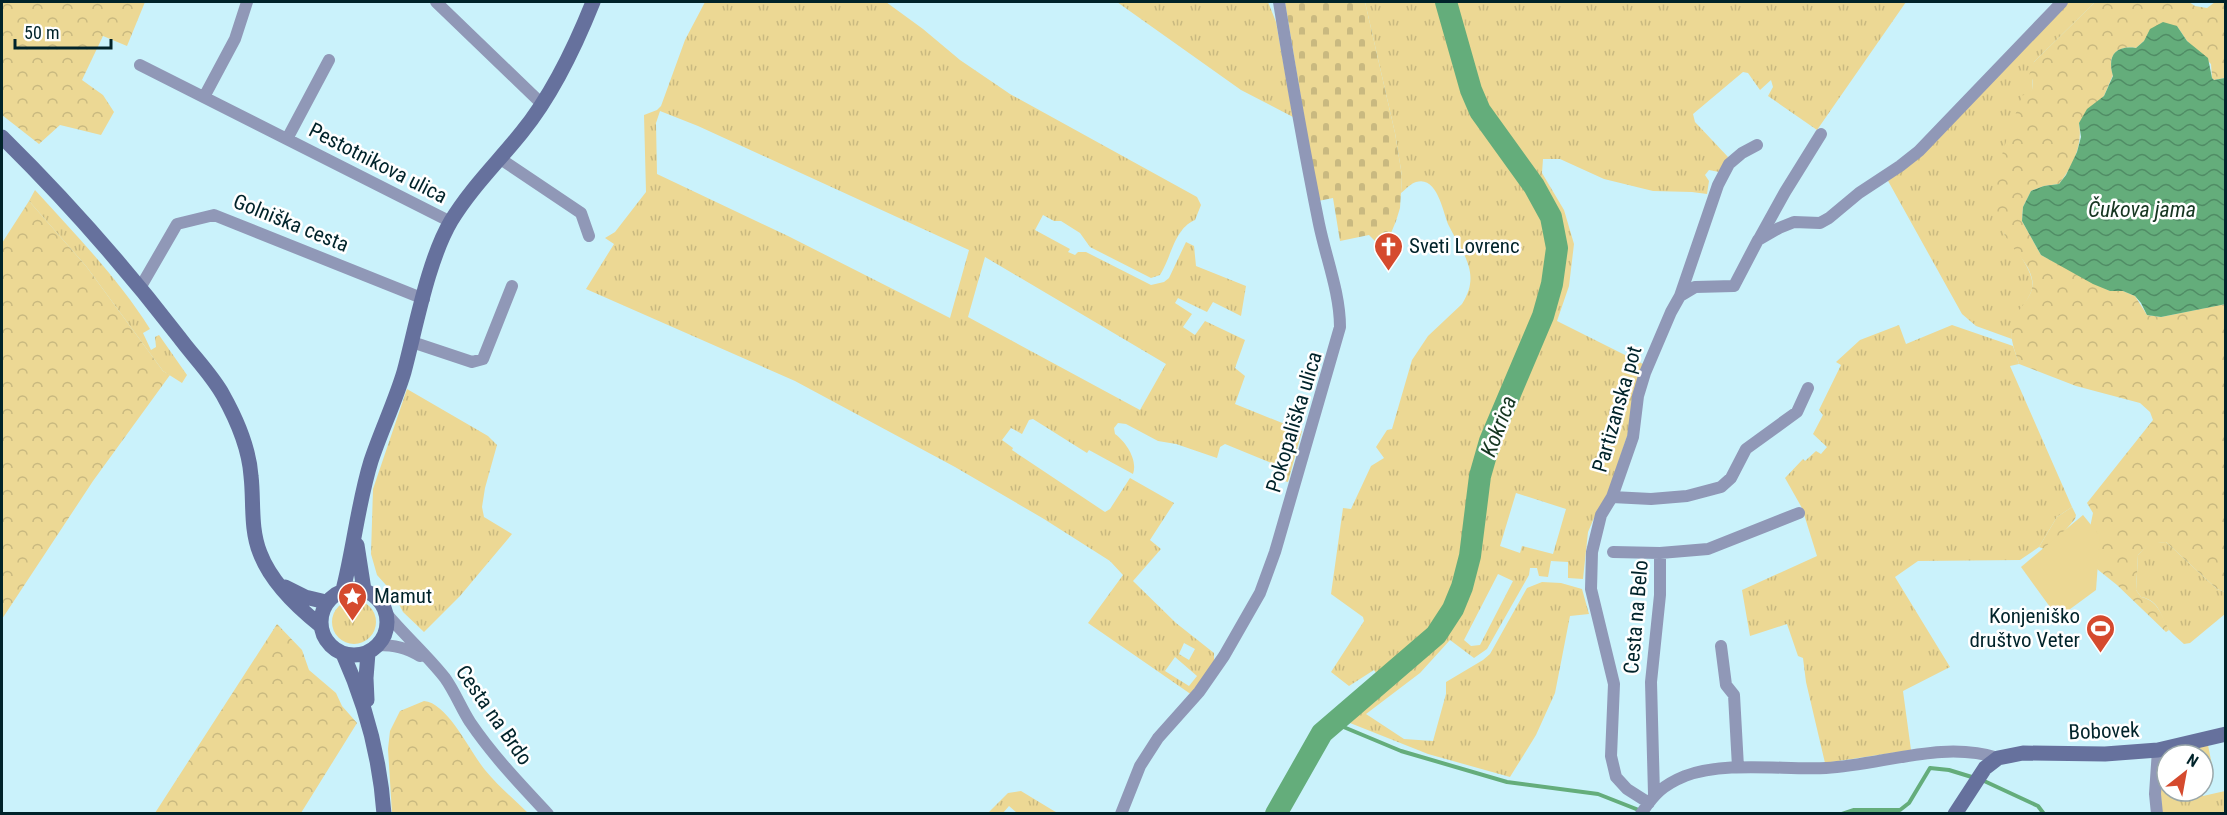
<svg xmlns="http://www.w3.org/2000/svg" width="2227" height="815" font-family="'Roboto Condensed',sans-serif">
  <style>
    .grass { fill: url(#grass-tufts); fill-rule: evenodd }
    .forest { fill: url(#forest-crowns) }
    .cemetery { fill: url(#cemetery-stones) }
    .pitch { fill: #ecd894 }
    .water { fill: url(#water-waves) }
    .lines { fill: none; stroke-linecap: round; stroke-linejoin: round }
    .stream { stroke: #64ad7b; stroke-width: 4 }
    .river { stroke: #64ad7b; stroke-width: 22 }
    .street { stroke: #9098b7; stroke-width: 12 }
    .secondary { stroke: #66719d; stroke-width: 15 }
    .labels { text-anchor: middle; stroke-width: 5; stroke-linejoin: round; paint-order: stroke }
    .street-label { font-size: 21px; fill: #00232a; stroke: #fff }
    .poi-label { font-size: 21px; fill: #00232a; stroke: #fff; text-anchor: start }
    .water-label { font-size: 22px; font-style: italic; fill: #163621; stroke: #fff }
  </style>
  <defs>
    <pattern id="grass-tufts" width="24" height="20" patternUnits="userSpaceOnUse" patternTransform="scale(1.5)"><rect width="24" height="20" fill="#ecd894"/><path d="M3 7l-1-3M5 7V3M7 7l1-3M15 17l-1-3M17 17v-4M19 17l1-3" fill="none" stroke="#c9b980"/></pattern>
    <pattern id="forest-crowns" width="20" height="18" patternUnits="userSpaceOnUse" patternTransform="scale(1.5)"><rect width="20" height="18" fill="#ecd894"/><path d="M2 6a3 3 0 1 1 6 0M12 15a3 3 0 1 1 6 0" fill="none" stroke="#c9b980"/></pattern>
    <pattern id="cemetery-stones" width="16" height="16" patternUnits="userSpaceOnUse" patternTransform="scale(1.5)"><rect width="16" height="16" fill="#ecd894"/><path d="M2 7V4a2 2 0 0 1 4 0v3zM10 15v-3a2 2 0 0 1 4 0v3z" fill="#c9b980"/></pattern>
    <pattern id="water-waves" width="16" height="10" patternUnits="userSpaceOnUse" patternTransform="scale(1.5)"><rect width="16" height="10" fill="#64ad7b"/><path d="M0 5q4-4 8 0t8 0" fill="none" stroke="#508c65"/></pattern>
  </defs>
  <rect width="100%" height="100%" fill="#caf2fb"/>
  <path class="grass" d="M705,2h181l37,27 37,31 50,34 187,103 4,8 -6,15c-21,9 -23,36 -35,55l-9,3 -61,-31 -10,-14 -19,-12h-7l-11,-6 -8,15 35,19 -2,3 7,3 3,-3h8l65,33 13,-3 5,-4 17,-36 8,4 2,20 50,20 -5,30 -28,-14 -6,10 -29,-14 -3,5 17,11 -9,13 12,8 10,-14 40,19 -10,28 10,8 -10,28 67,27 -14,51 -11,-3 4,-12 -56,-23 -5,3 -3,11 -41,-14 -18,-3 -32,-17 -8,-1 -4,5 1,6c11,8 23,26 18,40l-44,-24 -2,3 -54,-34 -4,1 -7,14 -11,-6 -9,12 11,8 -1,2 93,62 5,-3 20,-31 44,25 -24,37 11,9 -28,32 43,42 38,30v9l-22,33 -104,-72 35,-48 -13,-14 -66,-42 -89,-52 -160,-86 -209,-92 28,-45 -9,-6 10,-6 31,-40 -2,-77 13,-5 4,-4 24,-66zM660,111l38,15 271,124 -19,68 -162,-82 -131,-62 -1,-51zM985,257l181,107 -26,46 -172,-93zM1184,643l11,6 -6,11 -10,-6zM1175,657l22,19 -8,10 -24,-15z
    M1117,2h151l8,20 17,95 -52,-27z
    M1365,2h79c10,35 17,74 32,108 21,46 70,80 75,133 5,43 -26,112 -45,151 -7,14 -17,29 -22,44 -21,55 -7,120 -37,172 -17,29 -43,47 -71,63l-2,-3 -25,16 -18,-14 33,-51 -1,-4 -32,-23 12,-86 8,1 20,-43 13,-8 -8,-11 11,-17 5,-1 20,-69 16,-24 34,-32c20,-31 0,-51 -13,-78 -6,-12 -11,-51 -33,-44 -5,1 -11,8 -15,11l1,-17 -7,-43z
    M1448,2h458l-89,128 -49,-34 5,-9 -2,-7 -11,10 -12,-17 -5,-1 -50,42 2,8 33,35 -9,15 -10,-2 -4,5 4,6 -2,13 -15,-2 -39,-1 -49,-12 -44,-20h-17l-1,14 22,37 10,34 -5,42 -12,35 86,43 -15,69 -19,58 -15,27 -6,14 -5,47 -15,-1v-16l-17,-1 -3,16 -9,-1 -2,-8h-7l-1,7 -42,74 -13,9 -24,-18 -30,33 -54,41 38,25 29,2 13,-47v-12l37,-22 7,-6 37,-66 15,-6 19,1 21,6 7,25 -19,2 -15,77 -19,42 -26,42 -82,-23 -83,-33c38,-42 90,-65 117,-118 22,-44 14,-93 27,-138 3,-12 9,-22 14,-33 3,-10 4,-21 8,-30 23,-57 64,-118 45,-181 -16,-49 -63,-81 -82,-129 -6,-17 -7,-32 -8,-49l-7,-5zM1516,493l50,16 -13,45 -31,-8 -2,7 -20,-7zM1498,574l15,7 -33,64 -9,1 -7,-6z
    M2068,2h27l-61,60 -2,28 -28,143c9,14 35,42 27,59 -8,20 -21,22 -19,47l-36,-13 -14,-12 -75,-135 113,-108z
    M35,190c40,44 83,88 115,139l-7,4 8,17 5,-3 -1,-10 4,-2 28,40 -5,8 -19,-12 -77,-105 -57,-65z
    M1899,325l7,19 46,-19 61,21 6,18 -9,2 62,141 -15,10 -18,30 -19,13 -102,1 -23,16 55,90 -47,24 8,59 -86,13 -19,-81 -3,-24 -5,-2 -11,-32 -37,12 -8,-46 75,-34 -15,-48 -17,-30 18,-19 2,2 11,-10 5,3 6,-7 -14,-13 10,-19 -4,-5 22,-45 -5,-3 24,-22z
    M407,389l81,47 9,9 -12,43 -3,19 2,10 28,17 -52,62 -36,36 -21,-20 -9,-18 -17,-19 -6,-21 2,-65z
    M2166,542l51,47 8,3v22l-35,29 -6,1c-5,-5 -11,-9 -15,-14 -10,-15 -8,-29 -28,-33l-5,-7 2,-35 12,-12z
    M332 622a22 22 0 1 1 44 0a22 22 0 1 1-44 0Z
    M2208,745l4,20 -9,1v-11h-34z
    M2167,756v35h35l1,5 22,-5v22l-63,1 -2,-37 3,-20z
    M1021,791l33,20 4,2h-41l-8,-7 -6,7h-15l20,-20z"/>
  <path class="forest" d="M2,2h143l-18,44 -24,-10 -21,44 21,15 11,17 -13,23 -41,-10 -21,19 -37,-29z
    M2095,2h94l6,4 12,2 8,-6h10v76l-11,2 -2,-2 -1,-14 -24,-23 -10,-15 -33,15 -8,7c-21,-3 -29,9 -23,27l-9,21 -25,27c4,22 -6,43 -20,61l-15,2 -13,5 -8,16 -1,14 19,34 69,36h13l12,5 12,19 14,2 64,-13v288l-8,-3 -51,-47 -16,2 -12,11 -2,35 5,7c18,4 20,18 28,33l-3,2 -49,-47 -30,-24 -3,-5 9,-43 -6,-10 66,-83 -3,-8 -10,-9 -64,-17 -57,-22c-4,-13 -10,-27 -7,-40 4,-16 24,-27 20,-45 -4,-19 -21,-29 -28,-46 -21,-44 4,-95 18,-137l10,-6 1,-10 -4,-5 5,-13z
    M29,201l57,65 77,105 7,4 -77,106 -91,138v-376z
    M2072,507l4,8 -1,4 -25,29 -6,1 -5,-2 18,-30z
    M277,624l25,26 7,20 27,23 6,13 15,17 -56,90h-146z
    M424,701c24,2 46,51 61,69 13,16 29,29 43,43h-136l-4,-64 2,-18 10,-20z"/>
  <path class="cemetery" d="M1285,2h80l30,131 7,43 -2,32 -4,13 -12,29 -15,-15 -29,6 -7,-43 -15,3z"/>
  <path class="pitch" d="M2083,515l17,21 -4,54 -38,28 -37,-51z"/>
  <path class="water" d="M2163,22l14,4 10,15 21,17 4,20 2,2 11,-2 1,226 -65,13 -14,-2 -6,-12 -6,-7 -12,-5h-13l-17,-7 -52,-29 -19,-34 1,-14 8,-16 13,-5 15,-2 7,-9 11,-23 4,-15 -2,-14 8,-14 17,-13 9,-20c-6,-20 2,-31 23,-28l8,-7 6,-12z"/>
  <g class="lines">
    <path class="stream" d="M1334,723l67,28 106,31 91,12 51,20
      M1982,780l56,26 6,8
      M1842,814l12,-4h46l9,-7 21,-35 19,2 26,8"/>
    <path class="river" d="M1276,814l46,-81 114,-98 17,-26 9,-22 8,-31 10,-80 10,-35 53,-125 9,-32 5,-36 -6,-31 -17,-31 -54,-75 -9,-21 -25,-88"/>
    <path class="street" d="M436,2l106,102
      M140,65l311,157
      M204,97l31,-58 12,-37
      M287,139l42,-79
      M499,158l82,55 8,23
      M1759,239l26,-47 36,-58
      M140,288l37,-64 37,-9 210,84
      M1680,296l38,-111 11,-21 13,-11 15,-8
      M412,342l60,20 11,-3 29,-73
      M1612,497l39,2 36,-3 34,-9 10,-9 15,-29 51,-37 11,-24
      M1613,552l47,1
      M386,613c19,23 41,42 59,65 10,14 16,30 25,44 23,34 51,63 78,92
      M378,645c17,0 28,3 42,11
      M1721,646l5,39 8,10 4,72
      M1654,794l-3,-112 9,-87v-42l48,-4 91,-36
      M1649,803l-22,-14 -11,-12 -5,-21 3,-72 -23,-95 1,-37 9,-37 11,-18 21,-60 5,-41 7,-23 26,-61 9,-16 15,-9 39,-1 24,-46 21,-12 15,-6 26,1 9,-5 30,-25 41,-27 19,-15 143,-149
      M1121,814l19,-48 18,-28 41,-46 25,-36 36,-63 15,-41 65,-225c0,-34 -14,-69 -21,-103 -15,-74 -28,-148 -40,-222
      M1641,814c13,-20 22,-29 44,-38 40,-15 98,-6 141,-8 57,-3 116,-28 172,-10
      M2157,814l-2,-20 3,-44"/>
    <path class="secondary" d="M2,137c63,62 123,130 177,200 14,19 33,38 44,58 14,25 26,53 28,81 3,25 -1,52 9,77 11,29 36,53 60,72
      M357,545l7,45
      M285,587l20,10 21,5
      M321 622a33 33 0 1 1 66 0a33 33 0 1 1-66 0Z
      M343,590c11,-43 15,-87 28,-129 10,-30 24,-59 33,-89 12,-45 24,-112 47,-151 20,-33 47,-59 71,-89 31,-38 53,-85 71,-130
      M343,654c23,51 37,104 41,160
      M367,700l-1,-22 2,-25
      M1955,814l30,-46 13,-10 25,-5 82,1 53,-4 68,-16"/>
  </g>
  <defs>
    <symbol id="church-pin" viewBox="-11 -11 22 30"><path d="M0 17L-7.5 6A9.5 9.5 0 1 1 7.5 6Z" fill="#d54a2e" stroke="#fff"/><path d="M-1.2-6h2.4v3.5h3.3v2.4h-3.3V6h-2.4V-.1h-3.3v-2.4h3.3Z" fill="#fff"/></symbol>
    <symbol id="sight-pin" viewBox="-11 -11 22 30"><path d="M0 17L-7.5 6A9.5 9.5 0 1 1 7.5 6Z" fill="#d54a2e" stroke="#fff"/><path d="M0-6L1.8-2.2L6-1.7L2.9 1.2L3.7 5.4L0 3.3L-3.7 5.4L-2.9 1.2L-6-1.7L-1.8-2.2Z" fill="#fff"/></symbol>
    <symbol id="stadium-pin" viewBox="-11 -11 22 30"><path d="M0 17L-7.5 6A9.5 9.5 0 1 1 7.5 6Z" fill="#d54a2e" stroke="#fff"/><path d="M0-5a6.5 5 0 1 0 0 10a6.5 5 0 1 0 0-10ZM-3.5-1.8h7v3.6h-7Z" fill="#fff"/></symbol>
  </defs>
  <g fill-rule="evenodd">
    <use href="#church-pin" x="1372" y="230" width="33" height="45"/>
    <use href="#sight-pin" x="336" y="580" width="33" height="45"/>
    <use href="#stadium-pin" x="2084" y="612" width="33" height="45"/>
  </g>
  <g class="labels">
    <g class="street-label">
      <text transform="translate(378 163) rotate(27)" y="7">Pestotnikova ulica</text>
      <text transform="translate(291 223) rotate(22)" y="7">Golniška cesta</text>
      <text transform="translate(1617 409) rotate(-74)" y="7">Partizanska pot</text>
      <text transform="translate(1294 422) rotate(-73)" y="7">Pokopališka ulica</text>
      <text transform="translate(1636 617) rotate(-85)" y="7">Cesta na Belo</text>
      <text transform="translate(494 715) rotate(55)" y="7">Cesta na Brdo</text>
      <text transform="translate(2104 731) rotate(-2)" y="7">Bobovek</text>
    </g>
    <g class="poi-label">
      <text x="1409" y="253">Sveti Lovrenc</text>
      <text x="374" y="603">Mamut</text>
      <text x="2080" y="623" text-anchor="end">Konjeniško<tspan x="2080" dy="24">društvo Veter</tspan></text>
    </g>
    <g class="water-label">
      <text x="2142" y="217">Čukova jama</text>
      <text transform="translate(1498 426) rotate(-69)" y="8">Kokrica</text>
    </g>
  </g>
  <rect width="2227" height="815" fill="none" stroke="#00232a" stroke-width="6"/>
  <g transform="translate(2185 773) rotate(31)"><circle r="28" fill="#ffffff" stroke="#99a7aa" stroke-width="1.5"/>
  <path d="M0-4.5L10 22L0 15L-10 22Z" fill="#d54a2e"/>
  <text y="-9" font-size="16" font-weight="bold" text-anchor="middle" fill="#00232a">N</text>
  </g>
  <path d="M15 39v9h96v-9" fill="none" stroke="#00232a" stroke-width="3"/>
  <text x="24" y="39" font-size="18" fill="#00232a" stroke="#ffffff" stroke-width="4.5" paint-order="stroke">50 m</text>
</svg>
